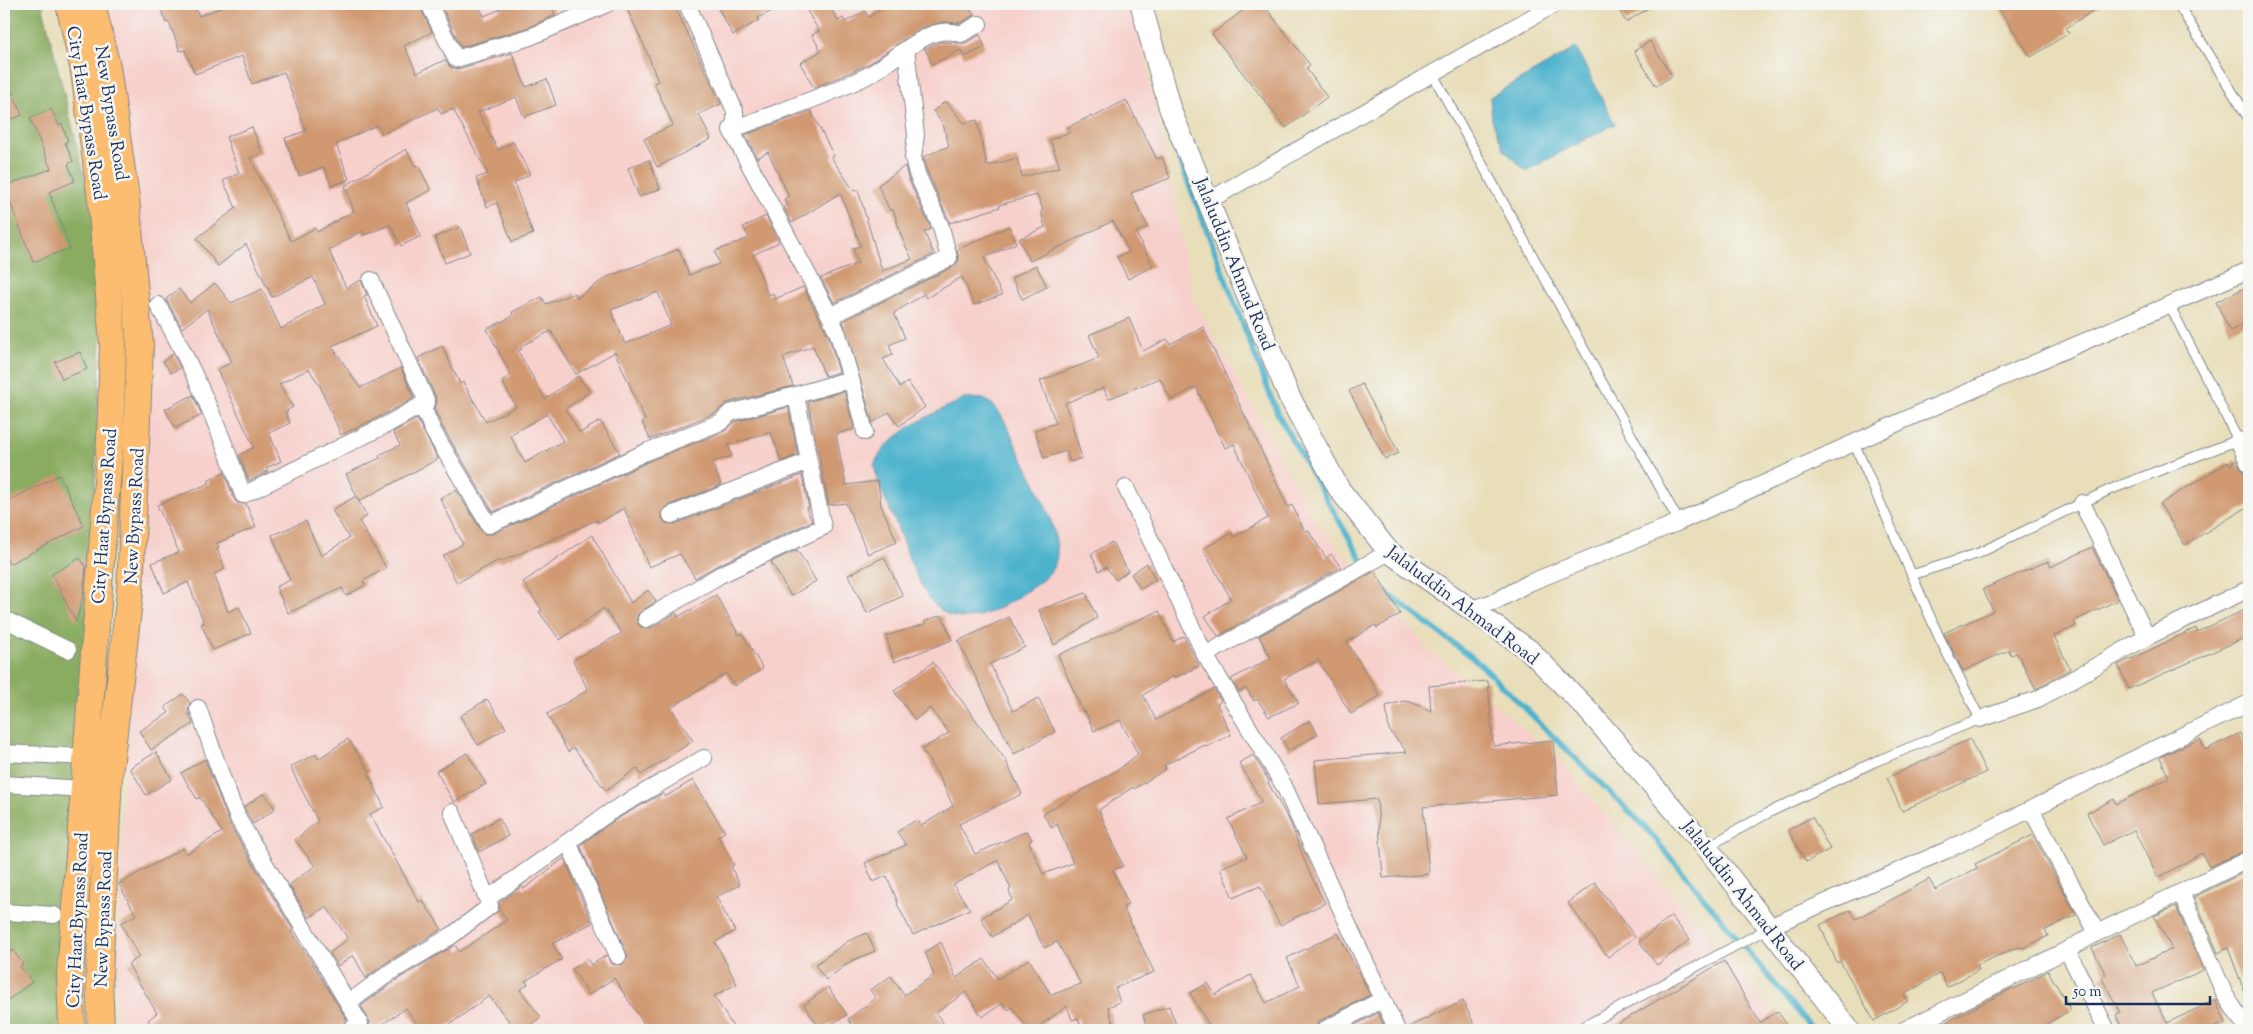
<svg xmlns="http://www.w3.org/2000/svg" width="2253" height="1034" font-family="'Sorts Mill Goudy',serif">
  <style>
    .built { fill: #f7d0cc }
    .forest { fill: #89ac60; stroke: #526e5f }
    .water { fill: #4eb3cd; stroke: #347196 }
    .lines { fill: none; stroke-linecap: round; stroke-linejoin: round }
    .stream { stroke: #4eb3cd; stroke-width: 5.5 }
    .building { fill: #d09971; fill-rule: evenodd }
    .service-casing { stroke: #82868c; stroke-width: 11 }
    .minor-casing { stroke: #82868c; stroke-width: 18 }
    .tertiary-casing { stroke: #82868c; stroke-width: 23 }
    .primary-casing { stroke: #82868c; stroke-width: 28 }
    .service { stroke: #fff; stroke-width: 9 }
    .minor { stroke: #fff; stroke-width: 16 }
    .tertiary { stroke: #fff; stroke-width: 21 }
    .primary { stroke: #fcbd6f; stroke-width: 26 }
    .labels { text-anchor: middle; stroke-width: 5; stroke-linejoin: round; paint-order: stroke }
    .street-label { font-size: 18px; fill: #1b2f5e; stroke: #f6f6f2 }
  </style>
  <rect width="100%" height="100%" fill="#f6f6f2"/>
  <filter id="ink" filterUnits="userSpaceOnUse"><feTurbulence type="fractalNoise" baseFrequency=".02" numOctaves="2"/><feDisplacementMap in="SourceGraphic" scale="10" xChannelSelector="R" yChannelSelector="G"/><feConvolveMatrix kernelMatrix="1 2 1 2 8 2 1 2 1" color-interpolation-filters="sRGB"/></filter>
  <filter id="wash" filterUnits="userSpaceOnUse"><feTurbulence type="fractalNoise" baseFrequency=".0096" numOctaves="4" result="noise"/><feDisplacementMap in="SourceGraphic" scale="20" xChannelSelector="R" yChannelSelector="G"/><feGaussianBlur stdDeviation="1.12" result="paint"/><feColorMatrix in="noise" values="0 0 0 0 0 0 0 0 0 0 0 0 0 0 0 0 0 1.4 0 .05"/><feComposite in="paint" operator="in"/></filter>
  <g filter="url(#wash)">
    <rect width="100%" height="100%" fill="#e8deba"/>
    <path class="built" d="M93,4h1042l58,294 123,225 113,127 125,104 233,276h-1672l28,-781z"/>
    <path class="forest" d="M4,4h38l62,252 -31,774h-69z"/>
    <path class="water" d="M1576,48l39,76 -89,47 -22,-21 -12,-30 -2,-23z
      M964,399c6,0 13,-1 19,0 17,5 27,34 34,49 14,27 41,75 40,106 -1,20 -20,30 -35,40 -82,57 -98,4 -124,-65 -8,-21 -20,-43 -24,-64 13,-32 60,-52 90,-66z"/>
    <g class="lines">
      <path class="stream" d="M1166,125l112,290 86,149
        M1384,591l94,71 168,166 167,202"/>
    </g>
    <g id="blocks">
      <path class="building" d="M159,4h35l5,12 32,-12h188l13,28 -28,14 13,27 28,-13 5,7 8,2 54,-16 14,34 21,-8 9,26 -32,12 -8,-20 -38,15 20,38 15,-8 17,32 -16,9 19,51 -21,8 -15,-39 -10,4 -11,-29 12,-4 -35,-65 -12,5 -3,-6 -56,26 -5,-9 -41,19 13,35 -17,7 -8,-19 -25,9 -14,-38 21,-7 -22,-59 -32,12 -10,-28 -47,18 -10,-24 -5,1 -11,-29 -3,1z
        M455,4h23l6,12 29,-12h38l4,11 -28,13 -66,19 -18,-38z
        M625,4h49l47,100 -22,10 12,25 -54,28 -13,-28 29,-14 -19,-42 4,-2 -12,-31z
        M726,4h59l-27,14 1,2 -26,15 -15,-27z
        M803,4h25l10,17 5,-3 2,4 20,-11 4,6 17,-13h80l8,11 -14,8 -16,-1 -23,6 -54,37 -53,23 -14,-25 21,-12 -9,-16 7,-4z
        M1251,4h12l47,61 -4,3 21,29 -41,31 -74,-94z
        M1615,4h40l-29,18z
        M1996,4h107l-37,24 3,5 -38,24z
        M980,35l5,12 -21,10 -3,-7 -29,14 -7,-15 15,-7 25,1z
        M1650,41l22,35 -16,10 -22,-35z
        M4,71l18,44 -18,7z
        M1126,100l31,59 5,-2 8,21 -39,15 17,34 -12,6 17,33 -25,13 -11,-22 12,-5 -16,-31 -83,40 -11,-22 26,-12 -4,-16 2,-1 -6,-15 -38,10 1,2 -50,16 -23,-52 -4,-14 26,-11 -6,-22 -10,-13 13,-10 18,22 13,-3 10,46 30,-8 5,19 38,-10 -10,-27 20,-8 -2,-5 23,-11 1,2z
        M51,109l8,17 3,-2 6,17 -3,1 8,19 -5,3 7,17 -26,11 21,56 -37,14 -29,-76 47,-17 -21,-51z
        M811,111l23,45 -3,1 23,34 4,-1 24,81 30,-12 -10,-21 -9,-29 -3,2 -12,-26 27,-19 3,12 23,51 -7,3 10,22 -100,49 -13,-25 37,-15 -5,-15 8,-2 -21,-53 -48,30 -8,-15 4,-3 -4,-6 5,-3 -21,-44 -11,6 -12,-23z
        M252,127l10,26 -12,5 41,83 24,-13 2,4 37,-21 -9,-25 61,-37 9,17 3,-1 13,25 -25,13 15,33 -20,10 -11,-21 -26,10 -2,-4 -33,19 17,38 15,-8 6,15 -3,1 13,30 -45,20 28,42 41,-20 13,30 -33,18 -40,19 -21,-49 -11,-17 -30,15 14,23 -8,5 5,11 -21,10 12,28 -15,7 2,3 -19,10 -10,-26 15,-8 -37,-77 15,-8 -25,-53 -25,19 -16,-29 13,-10 11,14 25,-20 16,20 31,-14 19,40 44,-25 -12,-27 -41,20 -26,-53 -28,22 -21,-28 39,-30 -13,-27 16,-8 -13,-36z
        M649,160l11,29 -21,8 -11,-29z
        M766,216l13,26 -26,13 15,40 5,-2 2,6 28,-12 26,50 10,35 -14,4 -12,-30 -30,11 10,29 -66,17 -12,10 -65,26 -8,-17 3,-2 -30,-68 -39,22 -25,-43 -30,15 1,3 -4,2 27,48 33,-23 12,16 -25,17 15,24 20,-12 20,32 -127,59 -51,-86 -8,-18 3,-5 -1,-5 -18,-40 24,-12 18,38 3,-2 23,40 30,-15 -14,-26 9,-6 -24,-46 26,-13 -1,-4 30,-15 4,7 29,-11 2,5 30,-21 72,-28 10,26 30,-11 -4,-13 34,-13 -6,-11zM658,292l13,33 -46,19 -14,-34zM547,414l16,27 -38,22 -15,-28z
        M1009,226l7,17 -32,15 18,37 -28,10 -12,-28 -36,21 -2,-4 -30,19 11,25 -16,7 4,10 -10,4 17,28 8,-5 17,25 -26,19 -10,-14 -16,11 -30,-102 110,-54 6,-7 -2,-10z
        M460,227l10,26 -25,10 -10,-26z
        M1036,265l11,22 -25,12 -10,-21z
        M2244,288l5,11v22l-19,10 -14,-29z
        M1129,318l14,33 24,-12 3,5 33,-17 85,180 4,-2 13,27 3,-2 18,28 5,-4 10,13 -123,69 -13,-20 26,-17 -28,-50 29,-16 2,4 34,-19 -34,-74 -9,4 -29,-61 -25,13 -11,-22 -52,21 -4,-11 -39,15 17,55 -12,4 -4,-11 -22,7 -9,-28 21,-7 -16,-42 59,-23 -10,-23z
        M80,352l7,17 -25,10 -7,-17z
        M173,354l7,14 -9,5 -8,-12z
        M1362,384l37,69 -14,6 -36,-68z
        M844,391l10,38 -18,5 10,51 32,-4 3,24 16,37 -29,12 -22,-51 -17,2 -21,-103z
        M193,395l9,20 -27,13 -10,-19z
        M788,407l10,48 -17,6 -10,-29 -43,13 4,11 -20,6 9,23 -54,21 -6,7 1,5 3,5 10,1 127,-49 7,33h-3l6,13 -96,45 -21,12 -15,-24 -31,13 -25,-59 -26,15 -1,-3 -97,42 -1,-2 -42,23 -14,-27 20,-12 -23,-46 16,-8 25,40 3,4h9l159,-74 73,-29 10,-9z
        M417,419l21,40 -79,42 -13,-27 34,-16 -1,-3 21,-10 -7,-13z
        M2236,460l7,12 6,2v32l-64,39 -25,-41 68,-42 2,3z
        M224,472l10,27 3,4 9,1 10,23 -39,16 2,4 -2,2 8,20 -11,5 14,38 11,-5 12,26 -38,17 -12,-26 3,-1 -16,-41 -24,11 -12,-30 27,-11 -22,-47 53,-22 -2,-2z
        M59,475l25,51 -75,38 -5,-11v-50z
        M356,496l11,20 -8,5 27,47 -23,13 2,4 -19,11 -4,-8 -54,25 -12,-26 14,-7 -18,-45 34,-14 15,35 28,-18 -17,-28z
        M592,535l39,68 17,-13 8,11 -18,13 -2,6 5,7 10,1 25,-15 2,4 38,-22 23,40 3,-2 21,36 -29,17 -8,-13 -55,35 22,33 -52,34 -4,-7 -31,23 -32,-43 -6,4 -21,-38 41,-24 -15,-30 49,-27 -18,-25 -44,32 -21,-28 3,-2 -19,-28z
        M1112,542l16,29 -12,9 -10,-13 -7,4 -8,-17z
        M2092,547l26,53 -44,21 2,5 -22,10 16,33 -34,20 -19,-36 -6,2 -2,-5 -46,21 -19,-38 49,-22 -10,-22 65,-28 3,6z
        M797,550l19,31 -25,15 -20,-34z
        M884,557l19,39 -36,17 -19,-38z
        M80,558l6,9 -3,30 -7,25 -24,-48z
        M1147,563l8,17 -14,9 -10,-15z
        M1375,571l25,43 -23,14 -2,-3 -28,17 33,54 -29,18 -33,-54 -34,19 15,24 -30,14 -12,-18 -3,2 -8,-13 -7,4 -8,-13 40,-21 -12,-22z
        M1086,593l11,25 -43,27 -15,-35z
        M2249,608v28l-120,53 -11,-24 78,-37 1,4z
        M1159,611l14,31 11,-6 15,30 -25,12 -1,-2 -30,19 13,25 58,-31 7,12 -4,3 14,31 -25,12 -1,-2 -41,20 2,4 -32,20 -1,-2 -34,23 24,56 -10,4 15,34 -5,3 31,65 -39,16 5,14 -12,5 7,23h-33l-4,-12 -6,2 -5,-14 -33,24h-5l-17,-23 -4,3 -5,-7 -21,14 -16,-25 -30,21 12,17h-92l-8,-11 28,-21 -6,-8 21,-14 13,19 30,-20 -9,-23 16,-10 15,36 28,-19 14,20 31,-20 22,36 30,-11 -24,-42 -13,6 -16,-33 -36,22 -11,-19 31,-18 -3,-10 2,-1 -13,-29 -45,25 17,24 -57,26 -16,-31 1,-1 -11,-27 -14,6 -8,-19 41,-18 -9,-13 19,-12 5,6 32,-20 -12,-26 -19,-31 27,-16 -19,-25 -15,12 -21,-29 39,-29 72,97 17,35 -63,30 16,30 52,-23 5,9 -3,2 14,32 30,-11 -16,-39 -5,4 -9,-14 76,-45 19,-15 -18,-34 -26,11 -9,-20 -2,1 -25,-57z
        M942,615l10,25 -58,22 -8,-26 39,-12v-3z
        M1009,617l16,30 -35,17 23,47 25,-13 17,34 -41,22 -56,-113z
        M1488,681l5,65 60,-6 5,55 -135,12 6,67 -46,4 -6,-79 -58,5 -4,-44 92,-8 -18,-22 -3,-24 18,-5 7,1 20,9 -2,-25z
        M183,694l7,9 -2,8 5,13 -42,26 -12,-19 30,-18 -4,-6z
        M487,699l19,29 -28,17 -18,-29z
        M1310,720l8,14 -29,17 -8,-13z
        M2240,733l9,19v97l-40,18 -7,-14 -44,25 -24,-48 -31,15 -16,-32 27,-14 2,5 53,-26 -9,-21 40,-18 5,11z
        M348,739l22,33 -2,1 16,34 -14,7 49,88 3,-2 20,29 -55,33 -21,16 -13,-23 -15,11 -8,-13 18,-14 -22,-33 -17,12 -20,-33 26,-19 -20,-26 23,-19 -28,-54 26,-13 2,5z
        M1970,739l16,33 -84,39 -15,-33z
        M156,752l16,27 -26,16 -16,-27z
        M467,753l19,31 -32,18 -18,-31z
        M1253,755l16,26 -1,2 22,39 18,48 17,33 -45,22 -20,-39 -27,12 -13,-30 27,-11 -19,-38 34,-17 -23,-39z
        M205,759l26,68 62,103 -2,2 18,26 38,62 -6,5 -1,5h-185l-7,-10 9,-7 -29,-49 11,-7 -18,-34 15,-8 -17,-31 64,-36 3,6 36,-22 -22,-35 -3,2 -16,-26z
        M693,780l32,52 -7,4 16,29 -3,2 9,18 -24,12 19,34 -20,11 22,42 -23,12 21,34h-87l-34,-52 -25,17 -17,-26 15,-10 4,6 16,-10 5,9 10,1 6,-8 -48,-112 35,-25 48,-27 2,4z
        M264,793l11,16 -22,15 -9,-17z
        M1812,817l18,32 -24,13 -18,-32z
        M499,818l9,18 -29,16 -7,-18z
        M2033,835l43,80 -31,15 3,6 -24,12 -6,-1 -41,18 2,5 -32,17 -7,-14 -36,22 4,6 -34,20 -34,-60 -3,2 -17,-38 30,-15 6,9 73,-40 6,11 42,-22 -2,-4z
        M564,858l28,65 -40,21 10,15 -37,22 3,3 -8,6 21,27 -17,13h-8l-27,-34 -47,34h-21l-15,-22 -32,22h-7l3,-8 -9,-16 37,-27 57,-34 4,7 48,-32 -8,-10v-7l23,-17 2,3z
        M2249,870v131h-1l-20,-53 -10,5 -24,-56z
        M1595,882l40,55 -27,20 -40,-54z
        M2176,906l27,64 -51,23 15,30 48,-23 11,23 -17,7h-86l-7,-15 4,-3 -19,-35 5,-2 -14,-27 28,-14 16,32 36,-17 -18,-33z
        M1671,916l19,24 -33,25 -18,-23z
        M867,933l8,18 -24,10 -25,19 -11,-15 33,-24z
        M1338,933l32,62 -51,26 -5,9h-102l-22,-37 18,-10 7,12 36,-20 15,28 34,-17 -13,-28z
        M4,947l5,6 4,-3 10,14 -3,2 12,16 -28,21z
        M1724,961l36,62 17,-12 14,19h-184z
        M2048,971l23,39 -35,20h-105l82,-42 1,1z
        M828,987l19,28 -26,15 -17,-25z
        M1463,1001l14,29h-70l-1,-2z
        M1169,1006l9,24h-30l-5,-15z
        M1378,1013l8,17h-41z"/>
    </g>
  </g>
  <g filter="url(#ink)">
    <use href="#blocks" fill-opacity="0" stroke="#82868c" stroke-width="1"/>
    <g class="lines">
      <defs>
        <path id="service" d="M2178,4l71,115
          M1432,73l247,449
          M1912,575l67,-22 130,-63 129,-50 -69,-136
          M1707,847l63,-35 104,-50 106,-43 -41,-82 -85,-194
          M1577,1030l192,-102"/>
        <path id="minor" d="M429,4l27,55 74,-22 77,-33
          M687,4l48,107v10l-4,9 99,186 8,18 13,45 -55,16
          M906,49c17,-11 33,-23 55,-15l18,-10
          M731,130c45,-18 92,-32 136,-54 14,-7 26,-18 39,-27l10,86 -3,22 4,17 24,53 8,31 -119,58
          M1208,201l347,-197
          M158,305c35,61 62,124 85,190l143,-70 41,-23 -56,-122
          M851,379l14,53
          M422,405l11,26 56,94 159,-74 73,-29 9,-9 66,-18 13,66
          M2238,440l11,24
          M1126,488l79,167 79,131 113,244
          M2082,503l65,134 102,-48
          M1471,609l25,-8 33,-18 150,-61 243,-110 327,-142
          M4,619l64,31
          M646,619l74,-44 103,-48 -14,-66 -138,54
          M1205,655l184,-103
          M198,708c14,38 25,78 42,114l120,201 -10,7
          M1980,719l58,-20 109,-62
          M4,753l83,4
          M4,784l80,5
          M2031,809l66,124
          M568,842l50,114
          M2181,893l44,102 23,35
          M487,899l123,-87 94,-54
          M4,912l50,3
          M1769,927l178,-77 302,-147
          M2067,950l40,80
          M348,1003l44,-32 59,-35 39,-30 -38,-94
          M1324,1030l59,-31
          M1904,1030l163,-80 30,-17 152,-74"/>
        <path id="tertiary" d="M1141,4l29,105 119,287 50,93 50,63 140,98 58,59 120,139 142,182"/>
        <path id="primary" d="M69,4l15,67 17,129 12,144 -3,97 -40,533 2,56
          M92,4l15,63 19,131 14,147 -10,247 -21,184 -10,199 2,55"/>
      </defs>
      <use href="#service" class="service-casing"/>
      <use href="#minor" class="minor-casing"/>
      <use href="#tertiary" class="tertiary-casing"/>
      <use href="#primary" class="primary-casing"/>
      <use href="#service" class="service"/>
      <use href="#minor" class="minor"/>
      <use href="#tertiary" class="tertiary"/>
      <use href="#primary" class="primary"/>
    </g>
  </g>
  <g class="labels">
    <g class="street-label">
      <text transform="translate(87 113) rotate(81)" y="6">City Haat Bypass Road</text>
      <text transform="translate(112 113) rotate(81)" y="6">New Bypass Road</text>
      <text transform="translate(1235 264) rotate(68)" y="6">Jalaluddin Ahmad Road</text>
      <text transform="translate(104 516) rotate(-86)" y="6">City Haat Bypass Road</text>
      <text transform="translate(134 516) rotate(-87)" y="6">New Bypass Road</text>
      <text transform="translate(1463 605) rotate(37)" y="6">Jalaluddin Ahmad Road</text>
      <text transform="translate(1743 895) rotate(52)" y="6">Jalaluddin Ahmad Road</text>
      <text transform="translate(103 919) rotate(-88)" y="6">New Bypass Road</text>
      <text transform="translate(77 920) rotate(-87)" y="6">City Haat Bypass Road</text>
    </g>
  </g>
  <rect width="2253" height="1034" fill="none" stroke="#f6f6f2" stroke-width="20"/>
  <path d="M2066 996v8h144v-8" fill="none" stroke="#1b2f5e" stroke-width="2.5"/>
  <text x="2073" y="996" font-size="15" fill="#1b2f5e" stroke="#f6f6f2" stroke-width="4" paint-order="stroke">50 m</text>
</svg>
